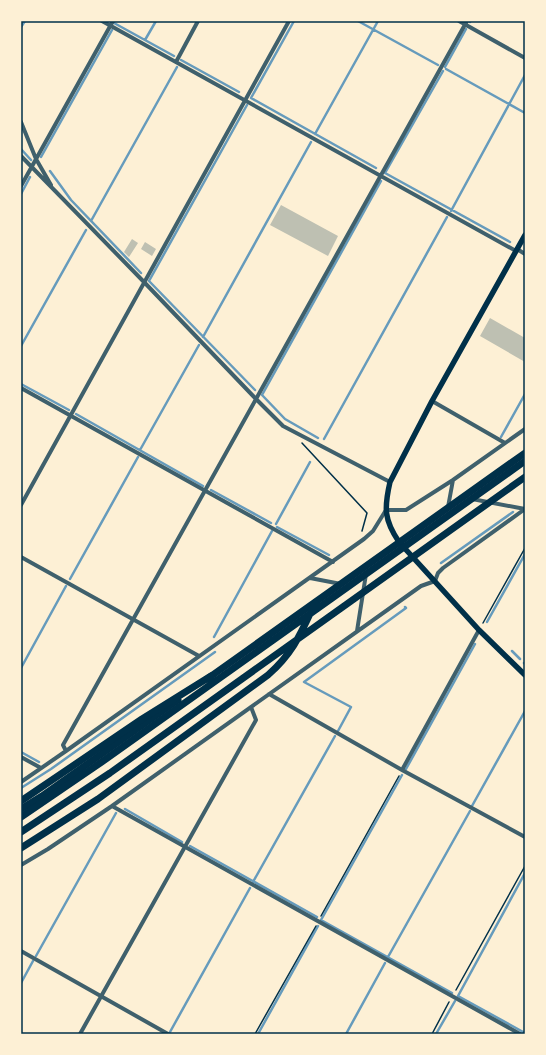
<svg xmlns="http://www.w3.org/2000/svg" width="546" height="1055" font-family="Barlow,sans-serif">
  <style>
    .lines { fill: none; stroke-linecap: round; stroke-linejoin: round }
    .stream { stroke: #669bbc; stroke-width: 2.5 }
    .building { fill: #bec0b2 }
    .path { stroke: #003049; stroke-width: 1.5 }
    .minor { stroke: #3f606c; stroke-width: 4 }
    .secondary { stroke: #003049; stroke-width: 5.5 }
    .trunk { stroke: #003049; stroke-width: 7 }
    .motorway { stroke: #003049; stroke-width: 7 }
    .neatline { fill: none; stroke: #003049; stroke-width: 1.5 }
  </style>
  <rect width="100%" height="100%" fill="#fdf0d5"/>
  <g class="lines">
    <path class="stream" d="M294,21l-43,77 125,70
      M358,21l80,44
      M470,22v-1
      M114,23l60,33
      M21,27l4,-6
      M145,40l11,-19
      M181,60l58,32
      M445,67l21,-38
      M446,69l79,44
      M247,105l-98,176 106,109
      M315,134l63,-113
      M21,149l10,11
      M41,157l71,-127
      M50,171l21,29 70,73
      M385,173l125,69
      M385,173l58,-102
      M21,194l9,-17
      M451,211l74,-136
      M91,221l86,-154
      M203,337l108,-195
      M21,346l65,-116
      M21,384l48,26
      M76,414l127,72
      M501,437l24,-43
      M318,438l-33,-19 -23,-24 119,-214
      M324,439l123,-222
      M140,450l59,-105
      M211,490l60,33
      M276,524l34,-62
      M277,527l52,28
      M441,563l72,-51
      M70,579l68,-122
      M487,622l38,-68
      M214,637l58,-106
      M512,651l8,8
      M524,663l1,1
      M21,668l45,-82
      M338,731l13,-24 -47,-25 102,-74 -1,-1
      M21,752l18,10
      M406,769l69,-125
      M21,788l30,-19 164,-117
      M472,806l53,-95
      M125,809l57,33
      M190,846l127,71
      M525,873l-67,123 67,37
      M253,882l82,-146
      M321,920l81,-145
      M321,920l131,73
      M36,956l80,-143
      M388,957l82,-146
      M21,983l12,-22
      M170,1032l80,-144
      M258,1034l60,-108
      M346,1034l39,-71
      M436,1034l19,-33"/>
  </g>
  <path class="building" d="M281,205l57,31 -10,20 -58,-31z
    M132,239l6,4 -9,14 -5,-5z
    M145,242l11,7 -4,7 -11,-7z
    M490,318l35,20v24l-45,-26z"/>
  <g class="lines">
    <path class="path" d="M302,443l65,70 -5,18
      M483,623l42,-75
      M321,916l78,-140
      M456,990l69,-124
      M255,1034l61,-108
      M432,1034l17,-32"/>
    <path class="minor" d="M102,21l414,230
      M459,21l66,37
      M176,62l22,-41
      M21,122l15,37 15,26
      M21,156l123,126 112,117 27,27 107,56
      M21,186l92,-165
      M517,249l8,5
      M21,388l312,174
      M432,401l73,42
      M472,499l53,10
      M21,505l268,-484
      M448,507l5,-27
      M21,557l178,99
      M310,578l31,6
      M357,631l9,-57
      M269,694l133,76 123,67
      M66,751l-3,-6 404,-724
      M21,757l20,11
      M402,770l77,-140
      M21,782l45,-31 298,-212 9,-8 13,-21h20l47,-30 72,-51
      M112,806l408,228
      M21,865l27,-16 64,-43 309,-220 14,-5 3,-8 5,-5 82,-59
      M21,951l147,83
      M80,1034l176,-314 -5,-13"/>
    <path class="secondary" d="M525,235l-93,166 -42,81c-6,26 -6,38 9,60l80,88 46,45"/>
    <path class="trunk" d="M207,679l318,-226
      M21,809l21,-13 136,-96"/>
    <path class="motorway" d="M21,801l121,-82 69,-43
      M21,817l82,-56 422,-300
      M21,832l89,-59 415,-296
      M21,848l77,-49 170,-124c26,-23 33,-42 47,-72"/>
  </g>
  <rect width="546" height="1055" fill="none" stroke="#fdf0d5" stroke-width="44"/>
  <rect x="22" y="22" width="502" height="1011" class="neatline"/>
</svg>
